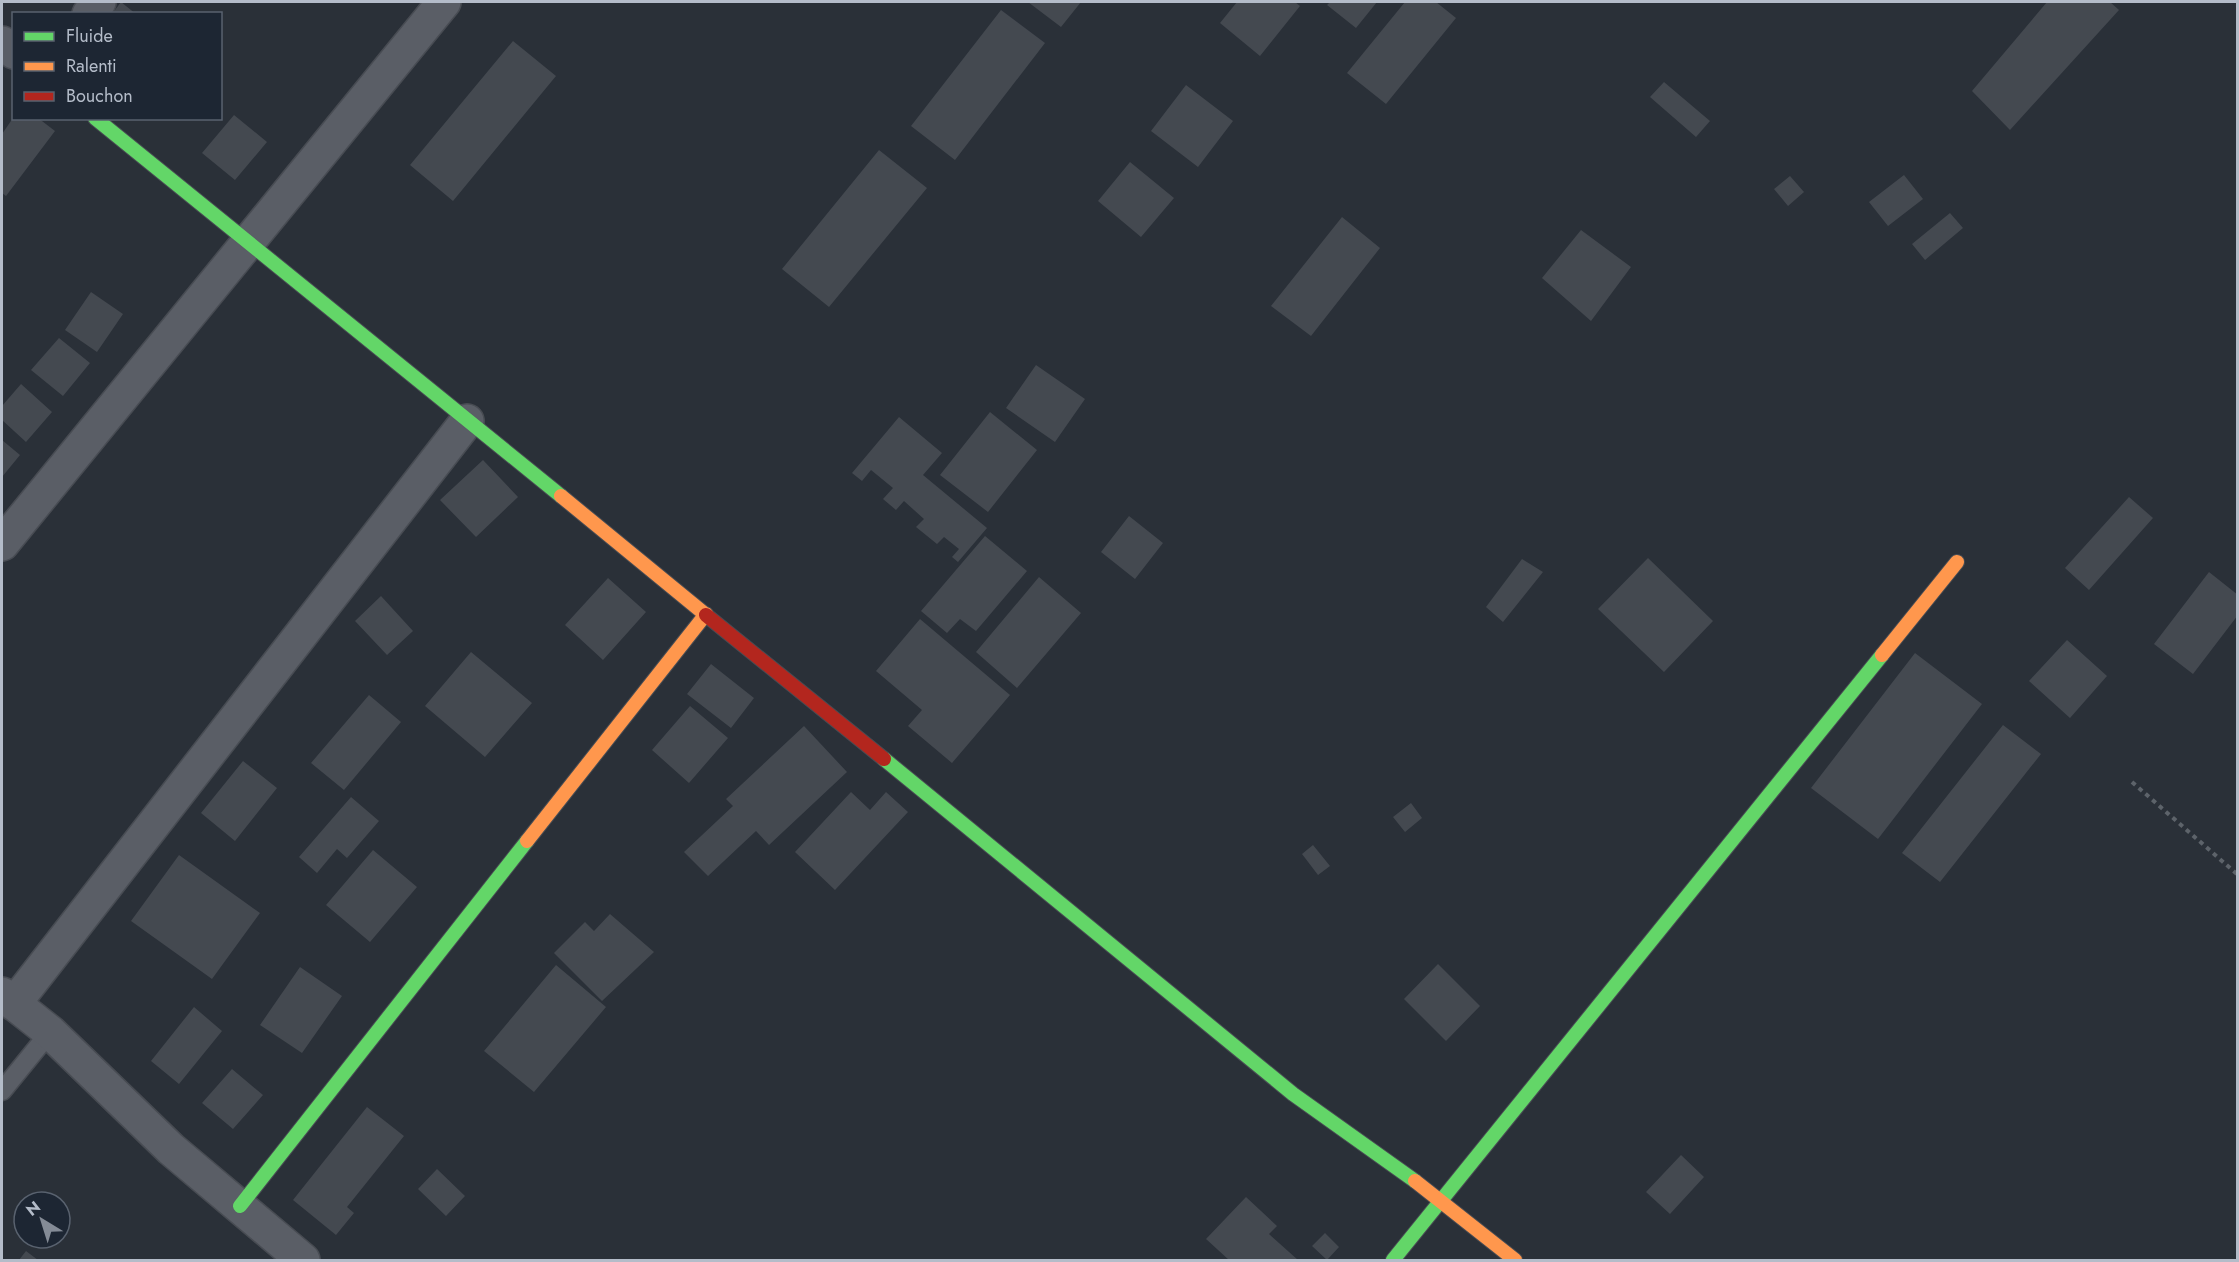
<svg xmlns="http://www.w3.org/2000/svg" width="2239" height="1262" font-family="Jost,sans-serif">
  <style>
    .building { fill: #444950 }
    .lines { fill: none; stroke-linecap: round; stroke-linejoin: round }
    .lane-casing { stroke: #484c53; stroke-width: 21 }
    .street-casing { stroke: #484c53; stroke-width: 36 }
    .fast-casing { stroke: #484c53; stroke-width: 16 }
    .slow-casing { stroke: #484c53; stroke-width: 16 }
    .jam-casing { stroke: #484c53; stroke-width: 16 }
    .path { stroke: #5d636a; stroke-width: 4; stroke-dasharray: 4.5 4.5; stroke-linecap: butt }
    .lane { stroke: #5a5e66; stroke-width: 18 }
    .street { stroke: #5a5e66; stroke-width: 33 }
    .fast { stroke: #63d668; stroke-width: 14 }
    .slow { stroke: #ff974d; stroke-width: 14 }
    .jam { stroke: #b3261e; stroke-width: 14 }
  </style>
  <rect width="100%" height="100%" fill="#2a3038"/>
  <path class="building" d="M121,2l15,12h-24z
    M1028,2h53l-20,25z
    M1237,2h58l5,4 -40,50 -40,-33z
    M1330,2h47l-21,26 -29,-23z
    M1405,2h31l20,16 -70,86 -39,-31z
    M2047,2h63l9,8 -109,120 -38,-39z
    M1001,10l44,33 -90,117 -44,-34z
    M513,41l43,35 -103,125 -43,-36z
    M1664,82l46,39 -14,16 -46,-40z
    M1186,85l47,36 -35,46 -47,-36z
    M234,115l33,27 -32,38 -33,-27z
    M13,118h25l17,13 -49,65 -4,-3v-59z
    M879,150l48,38 -98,119 -47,-38z
    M1130,162l44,36 -33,39 -43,-36z
    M1904,175l19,24 -35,27 -19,-24z
    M1790,176l14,16 -16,14 -14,-17z
    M1950,213l13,15 -38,32 -13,-16z
    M1342,217l38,31 -69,88 -40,-30z
    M1581,230l50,37 -40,54 -49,-43z
    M91,292l32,22 -26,38 -32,-22z
    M59,338l31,25 -27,33 -32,-26z
    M1036,365l49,34 -30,43 -49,-34z
    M21,384l31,28 -26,30 -24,-22v-14z
    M990,412l47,38 -49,62 -48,-37z
    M899,417l43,36 -19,22 64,53 -29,34 -6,-5 7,-8 -15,-12 -7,7 -21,-17 8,-8 -20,-18 -8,9 -13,-11 10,-11 -22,-18 -9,11 -10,-8z
    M2,440l18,15 -18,22z
    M483,460l35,37 -42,40 -36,-37z
    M2129,497l24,21 -64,72 -24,-22z
    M1129,516l34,27 -28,36 -34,-27z
    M985,536l42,35 -51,60 -16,-12 -13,14 -26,-22z
    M1648,558l65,63 -49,51 -66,-63z
    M1522,559l21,13 -40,50 -17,-15z
    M2209,572l29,23v20l-45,59 -39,-30z
    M1039,577l42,36 -64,75 -41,-36z
    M608,578l38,34 -43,48 -38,-35z
    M381,596l32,35 -26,24 -32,-34z
    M920,619l90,76 -58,68 -44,-37 14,-16 -46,-39z
    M2067,640l40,36 -37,42 -41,-37z
    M471,652l61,51 -47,54 -60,-51z
    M1915,653l67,51 -104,135 -67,-51z
    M711,664l43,34 -23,30 -44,-34z
    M369,695l32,27 -57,68 -33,-27z
    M690,706l38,32 -39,45 -37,-33z
    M2003,725l38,29 -101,128 -38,-29z
    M804,726l43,46 -78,73 -13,-14 -48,45 -24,-24 49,-46 -7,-7z
    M243,761l34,27 -42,53 -34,-28z
    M851,792l19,18 16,-18 22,20 -73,78 -40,-38z
    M351,797l28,24 -32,37 -10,-9 -20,24 -18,-16z
    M1411,803l11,15 -17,14 -12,-15z
    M1313,845l17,21 -12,9 -16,-21z
    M373,850l44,37 -47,55 -44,-37z
    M179,855l81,58 -48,66 -81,-58z
    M610,914l44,38 -52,49 -48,-48 31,-31 9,9z
    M1438,964l42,42 -34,35 -42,-42z
    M556,965l50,42 -72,85 -50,-41z
    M300,967l42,29 -40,57 -42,-28z
    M194,1007l28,24 -43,53 -28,-23z
    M232,1069l31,26 -30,34 -31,-26z
    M367,1107l37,29 -57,71 7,6 -18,22 -43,-35z
    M1681,1155l23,22 -34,37 -24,-22z
    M437,1169l28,27 -19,20 -28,-27z
    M1246,1197l31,29 -8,8 29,26h-69l-23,-21z
    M1325,1233l14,14 -12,13 -15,-14z
    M26,1251l12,9h-19z"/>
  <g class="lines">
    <defs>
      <path id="lane" d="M2,1091l48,-59"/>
      <path id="street" d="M89,14l10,-12
        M2,43l12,9
        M2,544l442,-542
        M2,994l48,38 121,117 132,111
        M14,1004l453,-583"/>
      <path id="fast" d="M95,118l466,378
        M884,759l409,335 122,87
        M240,1206l287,-365
        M1393,1260l489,-605"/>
      <path id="slow" d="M561,496l145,119
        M1882,655l75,-93
        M527,841l179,-227
        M1415,1181l100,79"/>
      <path id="jam" d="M706,615l178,144"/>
    </defs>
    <use href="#lane" class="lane-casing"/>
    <use href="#street" class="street-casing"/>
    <use href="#fast" class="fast-casing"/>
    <use href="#slow" class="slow-casing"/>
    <use href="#jam" class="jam-casing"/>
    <path class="path" d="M2132,782l106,93"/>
    <use href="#lane" class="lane"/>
    <use href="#street" class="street"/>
    <use href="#fast" class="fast"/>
    <use href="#slow" class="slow"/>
    <use href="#jam" class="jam"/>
  </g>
  <rect width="2239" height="1262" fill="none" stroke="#b4bcc9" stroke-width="6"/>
  <rect x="12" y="12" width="210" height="108" fill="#1d2633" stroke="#59626f" stroke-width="1.5"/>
  <rect x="24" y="32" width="30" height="9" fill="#63d668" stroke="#59626f" stroke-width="1.5"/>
  <text x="66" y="42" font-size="18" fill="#b4bcc9">Fluide</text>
  <rect x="24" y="62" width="30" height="9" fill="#ff974d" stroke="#59626f" stroke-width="1.5"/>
  <text x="66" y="72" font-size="18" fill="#b4bcc9">Ralenti</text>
  <rect x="24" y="92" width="30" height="9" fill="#b3261e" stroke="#59626f" stroke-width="1.5"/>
  <text x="66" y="102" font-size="18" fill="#b4bcc9">Bouchon</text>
  <g transform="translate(42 1220) rotate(322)"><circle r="28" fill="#1d2633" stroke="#59626f" stroke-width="1.5"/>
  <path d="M0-4.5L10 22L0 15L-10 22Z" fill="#848b96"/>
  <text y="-9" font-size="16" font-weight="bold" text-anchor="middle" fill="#b4bcc9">N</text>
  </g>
</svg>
